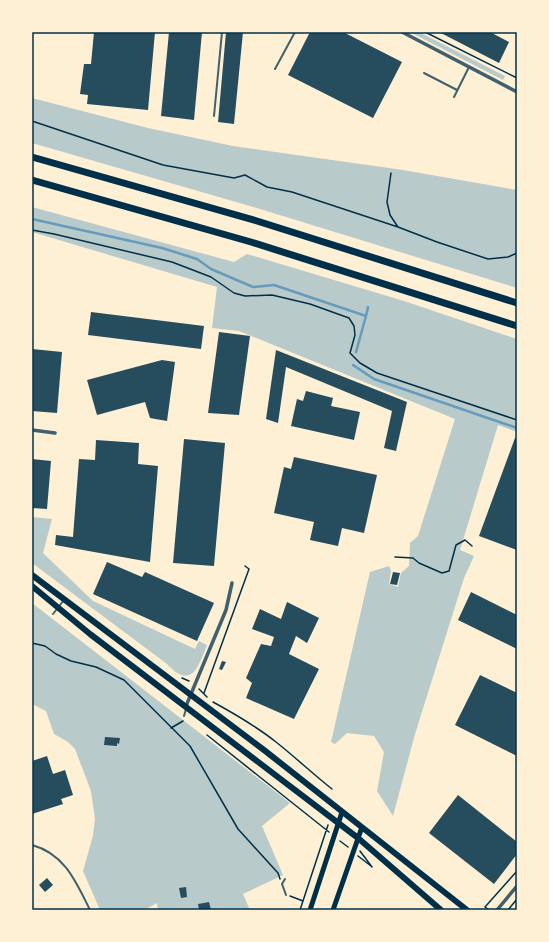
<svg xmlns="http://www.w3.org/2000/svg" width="549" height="942" font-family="Inter,sans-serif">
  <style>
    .green { fill: #b9caca }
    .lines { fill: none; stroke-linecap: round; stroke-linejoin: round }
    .stream { stroke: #669bbc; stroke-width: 2.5 }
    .building { fill: #264d5e }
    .path { stroke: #003049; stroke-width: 1.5 }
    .service { stroke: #3f606c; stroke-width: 2 }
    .minor { stroke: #3f606c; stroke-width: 3.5 }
    .secondary { stroke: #003049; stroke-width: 5 }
    .primary { stroke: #003049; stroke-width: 6 }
    .motorway { stroke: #003049; stroke-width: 7 }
    .neatline { fill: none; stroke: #003049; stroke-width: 1.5 }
  </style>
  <rect width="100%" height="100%" fill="#fdf0d5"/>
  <path class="green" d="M410,32h9l86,44 -2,4z
    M32,98l116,30 85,18 170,24 114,20v98l-257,-79 -228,-66z
    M32,207l202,55 13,-8 157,47 113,38v93l-19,-7 -38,125 14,6 -10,22 -49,156 -22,82 -16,-25 7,-39 -10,-16 -27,-3 -12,11 -4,-2 39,-170 19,-6 2,5 -2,13 9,3 3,-14 8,-7 1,-23 8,-7 37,-117 -216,-88 -27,-3 5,-41 -185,-55z
    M32,517l20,2 -9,34 50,48 102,48 4,-8 8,4c-9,23 -16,45 -40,19l-135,-101z
    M32,603l258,200 -28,23 21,49 -40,19 7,16h-92l-1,-7 -13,7h-44l-17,-39 10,-35 2,-17 -4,-28 -16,-42 -7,-7 -14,-8 -8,-23 -14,-7z"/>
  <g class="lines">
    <path class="stream" d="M32,219l130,29 35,11 14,10 42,18 21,-2 92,31 -10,36
      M366,316l2,-9
      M353,365l21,14 143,49"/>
  </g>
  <path class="building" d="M94,32h61l-7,78 -61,-6 1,-9 -8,-1 4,-30h7z
    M169,32h33l-8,88 -33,-4z
    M226,32h17l-9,92 -16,-2z
    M310,32h33l59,30 -29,56 -85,-43z
    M439,32h51l19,10 -10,21z
    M91,312l113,14 -3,23 -113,-14z
    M219,332l31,4 -11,79 -31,-2z
    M32,349l30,3 -5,61 -25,-2z
    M276,350l131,52 -11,49 -12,-3 8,-37 -106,-44 -8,56 -12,-4z
    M162,360l13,2 -8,59 -17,-3 -5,-16 -48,13 -10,-35z
    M306,391l27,7 -2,8 29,6 -6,28 -63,-14 6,-27 6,2z
    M515,438l2,1v111l-38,-14z
    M184,439l41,4 -11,123 -41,-3z
    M96,440l43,3 -1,21 20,2 -8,96 -95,-17 1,-10 17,2 6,-78 16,1z
    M294,457l83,18 -13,58 -22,-5 -4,18 -28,-6 4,-18 -40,-9 10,-46 7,2z
    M32,459l19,2 -4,48 -15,-1z
    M107,562l35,15 3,-5 69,31 -17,38 -104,-47z
    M393,572l7,1 -3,12 -7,-1z
    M471,592l46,23v34l-59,-29z
    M287,602l32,16 -12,25 -11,-7 -7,18 30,15 -25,50 -48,-21 6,-15 -6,-5 15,-34 10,2 3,-9 -22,-8 8,-20 21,10z
    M222,661l4,1 -4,8 -3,-1z
    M480,675l37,18v63l-62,-31z
    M105,737l15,1 -1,6 -2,-1v3l-13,-1z
    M47,756l6,18 12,-4 8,25 -12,4 2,5 -31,10v-53z
    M458,795l59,47v12l-23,30 -65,-51z
    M47,878l6,7 -8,7 -6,-7z
    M186,887l1,10 -6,1 -2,-10z
    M209,902l2,8h-12l-1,-6z"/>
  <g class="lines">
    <path class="path" d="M425,32l92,46
      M32,121l131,44 71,13 11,-3 22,12 25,5 106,35
      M391,173l-4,29 3,13 8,12 39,15 51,17 20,-2 9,-4
      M32,230l22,4 118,28 39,15 23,16 11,3 27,-1 38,9 39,14 5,8 1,9 -5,18 10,10 17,10 140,47
      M395,557l18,1 6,5 23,10 7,-2 7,-26 9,-5 7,6
      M32,643l13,3 11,8 15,7 25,6 28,13 66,66 48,83 40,44 2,6
      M182,678l7,3
      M199,689l8,8
      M204,693l45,-124 -4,-3
      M213,702c22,12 43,24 63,40 19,15 37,32 56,47
      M171,728l12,-7
      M207,735l122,97
      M340,841l8,6
      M360,851l12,16
      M358,856l13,10
      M290,896l13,5
      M300,910l28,-85
      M489,910l-4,-3 32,-36
      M508,910l9,-11"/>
    <path class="service" d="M275,69l20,-37
      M424,73l33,17
      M454,97l15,-30
      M214,116l8,-84
      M53,614l11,-14
      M184,716l2,-7
      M32,845c33,9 44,37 58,65
      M285,879l-3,5 4,11"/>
    <path class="minor" d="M402,32l115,60
      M32,430l23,3
      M186,706l40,-96 6,-27
      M497,910l20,-24"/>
    <path class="secondary" d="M310,910l32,-98
      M333,910l29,-83"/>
    <path class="primary" d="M32,575l232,175 203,160
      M32,586l58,48 268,204 83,72"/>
    <path class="motorway" d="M32,157l225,64 260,82
      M32,180l219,62 266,84"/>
  </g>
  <rect width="549" height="942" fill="none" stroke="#fdf0d5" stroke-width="66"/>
  <rect x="33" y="33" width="483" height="876" class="neatline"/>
</svg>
